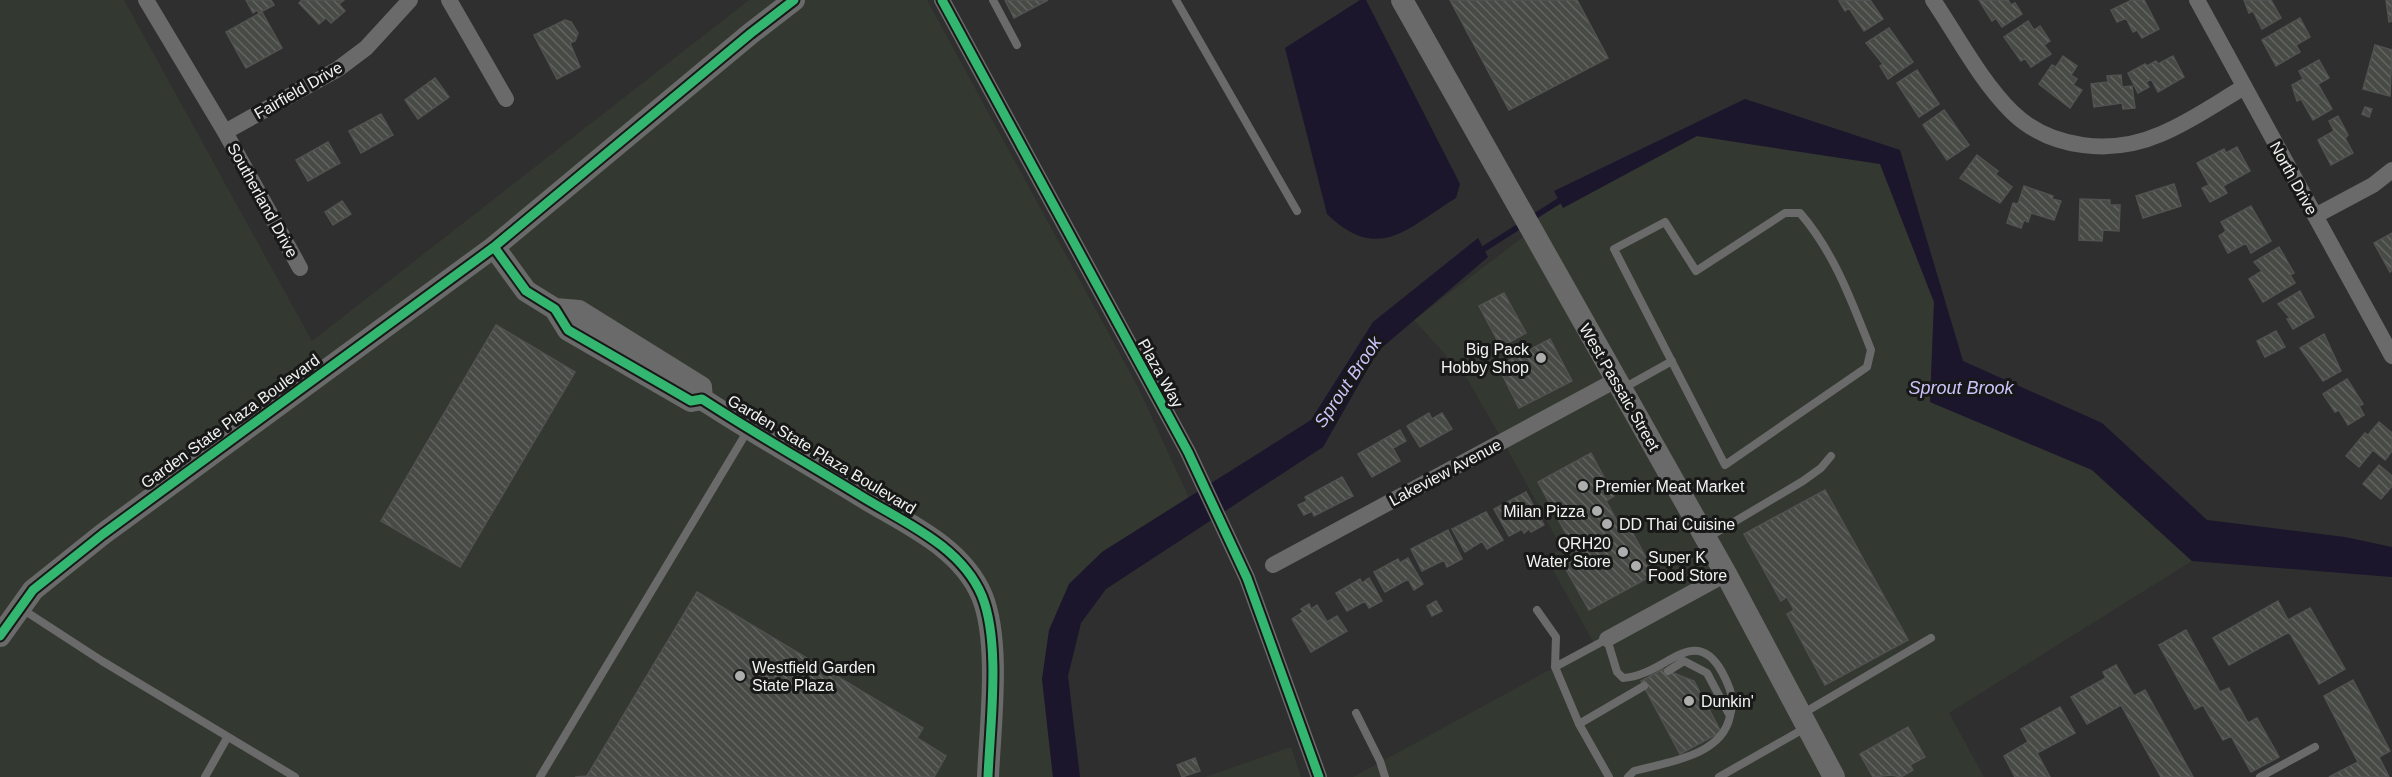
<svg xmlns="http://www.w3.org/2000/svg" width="2392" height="777" font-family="Helvetica,sans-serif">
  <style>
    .built { fill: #333831 }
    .water { fill: #1b162c }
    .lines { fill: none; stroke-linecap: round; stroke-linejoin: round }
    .stream { stroke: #1b162c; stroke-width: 6 }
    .building { fill: url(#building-back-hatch); stroke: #515251; stroke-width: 1.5 }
    .lane { stroke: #696a69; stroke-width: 8 }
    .street { stroke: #696a69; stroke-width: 16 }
    .secondary { stroke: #696a69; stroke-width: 22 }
    .cycleway-casing { stroke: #171817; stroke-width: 13 }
    .cycleway { stroke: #33b770; stroke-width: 9 }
    .poi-dot { fill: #adaead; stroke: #171817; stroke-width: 2 }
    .labels { text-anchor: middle; stroke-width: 6; stroke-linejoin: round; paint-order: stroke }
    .street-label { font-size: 16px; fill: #f1f3f1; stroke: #171817 }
    .poi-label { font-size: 16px; fill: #f1f3f1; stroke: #171817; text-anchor: start }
    .water-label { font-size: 18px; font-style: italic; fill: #cbc3fb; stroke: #171817 }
  </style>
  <defs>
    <pattern id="building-back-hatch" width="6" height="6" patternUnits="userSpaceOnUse" patternTransform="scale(1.5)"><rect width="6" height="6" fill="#474a45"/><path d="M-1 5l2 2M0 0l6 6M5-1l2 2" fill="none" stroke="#626560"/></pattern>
  </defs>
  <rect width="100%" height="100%" fill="#2e2f2e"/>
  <path class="built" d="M0,0h124l188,341 437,-341h178l211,387 51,111 -87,54 -60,127 11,98h-1053z
    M1697,136l183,28 54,138 -4,100 162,68 100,91 -243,152 35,64h-631l242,-132 -49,-87 16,-9 -59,-108 -36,-62 -53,-59 117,-89 -5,-10 33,-20z
    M1291,747l10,30h-96z"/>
  <path class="water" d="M1360,0h6l94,184 -4,14c-49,30 -77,66 -129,16l-42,-166z
    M1745,99l155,51 63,211 139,62 105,97 138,17 47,10v30l-200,-16 -100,-91 -162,-68 4,-100 -54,-138 -183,-28 -134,72 -9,-17z
    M1478,238l10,19 -110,94 -55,96 -217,142 -25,34 -13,53 12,101h-27l-11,-98 7,-49 20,-46 33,-32 209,-132 62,-98z"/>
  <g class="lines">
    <path class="stream" d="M1479,252l80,-51"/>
  </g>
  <path class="building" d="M246,0h25l3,5 -15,8 -2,-3 -4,3z
    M302,0h42l-5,4 6,7 -14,12 -5,-5 -7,6 -20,-21z
    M1005,0h43l-34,18z
    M1450,0h127l31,58 -99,52z
    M1870,0l13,19 -19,12 -15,-23 -4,3 -6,-10z
    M1979,0h29l3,5 4,-2 7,11 -20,13 -6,-9 -4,3z
    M2132,0h12l15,29 -17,9 -5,-8 -4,2 -7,-14 -9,4 -6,-12z
    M2244,0h27l10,18 -19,11 -9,-18 -4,2z
    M2386,0h6v21l-3,1z
    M262,12l20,36 -36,20 -20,-36z
    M2300,18l10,19 -14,8 4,7 -24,14 -14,-26z
    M565,20l6,2 7,11 -3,8 -5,2 10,24 -23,12 -23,-44z
    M2028,21l6,9 6,-4 10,15 -6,4 7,9 -20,13 -6,-9 -4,3 -17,-24z
    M1889,28l24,34 -25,17 -8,-13 3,-2 -17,-21z
    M2375,45l17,5 -2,46 -27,-7z
    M2063,56l14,10 -6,9 6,4 -4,6 9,5 -12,18 -31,-24 13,-19 4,2z
    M2173,56l11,21 -26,15 -7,-13 -5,3 3,5 -11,6 -10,-20 17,-9 2,2 9,-5 2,3z
    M2319,60l10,18 -11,6 14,25 -19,11 -12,-21 -4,2 -5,-16 11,-6 -4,-8z
    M1917,70l22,34 -20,13 -22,-34z
    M2121,75l1,12 10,-1 3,22 -12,1 -1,-6 -28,4 -3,-23 17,-2 -1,-6z
    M435,78l14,19 -31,22 -13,-19z
    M2365,107l7,2 -3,8 -7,-3z
    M1944,110l25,35 -22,15 -24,-35z
    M381,114l12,21 -32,18 -12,-22z
    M2338,116l10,19 -3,3 8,15 -22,12 -13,-25 16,-9 -5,-10z
    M328,142l12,21 -32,18 -12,-21z
    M2237,147l13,24 -27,15 4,7 -17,9 -8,-14 7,-3 -12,-22 27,-14 2,4z
    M1977,155l21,16 -3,3 17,13 -12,16 -40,-25z
    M2174,184l7,22 -38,12 -7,-22z
    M2024,186l29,10 -1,3 9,2 -7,19 -23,-7 -3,9 -4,-2 -3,8 -14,-5 6,-20 5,1z
    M2080,199l30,1v5h10l-1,26 -16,-1 -1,11 -23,-1z
    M342,201l9,13 -18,11 -8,-13z
    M2251,206l20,35 -20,12 -5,-10 -18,10 -9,-17 7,-5 -5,-9z
    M2392,233v37l-2,2 -16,-29z
    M2279,247l15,26 -4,2 5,8 -32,19 -14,-23 13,-8 -8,-9z
    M2300,291l14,26 -21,12 -6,-10 3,-1 -12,-14z
    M1504,293l22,40 -25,14 -22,-41z
    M496,325l79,47 -115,195 -79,-46z
    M2276,331l9,16 -20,10 -8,-16z
    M2324,334l17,37 -18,10 -23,-33z
    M1550,339l22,42 -53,27 -21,-42z
    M2347,379l16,25 -4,2 5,9 -16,10 -9,-15 -4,2 -12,-18z
    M1429,413l3,6 10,-6 10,16 -32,18 -13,-21z
    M2379,422l13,11v18l-7,9 -12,-10 -14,17 -13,-11 19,-23 3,2z
    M1400,430l6,11 -13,7 7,13 -28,16 -14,-23z
    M1591,453l23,43 -8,5 18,33 7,-4 24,44 -66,36 -26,-46 15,-8 -40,-74z
    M2379,465l13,11v10l-11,13 -18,-15z
    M1342,477l11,19 -39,20 -2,-5 -8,4 -6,-10 9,-4 -2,-4z
    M1825,490l83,150 -83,45 -38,-71 7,-4 -7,-13 -6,4 -37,-67z
    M1526,492l18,33 -13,7 -2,-3 -5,4 -2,-4 -13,7 -15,-27z
    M1486,512l17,28 -16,9 -5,-8 -17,11 -13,-23z
    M1448,530l14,29 -15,8 -3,-7 -22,11 -11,-22z
    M1408,558l15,26 -9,6 -6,-11 -23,13 -11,-20 24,-13 2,4z
    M1369,578l13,23 -13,7 -4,-7 -18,10 -11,-18 24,-14 2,4z
    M697,592l226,136 -6,10 29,18 -12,21h-359l12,-1z
    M1436,601l6,10 -10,5 -5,-10z
    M2278,601l10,19 22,-12 35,61 -26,15 -30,-52 -60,33 -16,-27z
    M1309,604l2,5 6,-4 10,17 10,-6 10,15 -36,21 -19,-33 11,-7 -2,-3z
    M2186,630l34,62 9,-4 19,35 9,-5 22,39 -28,15 -20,-36 -8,4 -20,-35 -8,4 -36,-64z
    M2116,665l18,31 11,-6 48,87h-32l-40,-72 -34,19 -16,-27 35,-19 -3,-6z
    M1663,669l31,12 27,51 -41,22 -39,-73z
    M2353,680l37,71 -11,6 10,20h-60l29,-15 -34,-66z
    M2060,707l15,26 -38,20 13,24h-35l-11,-21 24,-14 -7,-13z
    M1908,727l17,30 -15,8 3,5 -12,7 -10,-2 -18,2 -13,-23z
    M1195,758l5,13 -18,6 -5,-12z"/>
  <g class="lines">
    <path class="lane" d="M993,0l24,45
      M1176,0l121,211
      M1785,213h15c34,39 52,89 71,137l-4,17 -142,98 -111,-216 51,-27 31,49z
      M1622,389l50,-28
      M1707,538l96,-57 18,-13 10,-12
      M22,609l80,52 193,116
      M1537,610l19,27 -1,30 24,57 30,53
      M1555,667l52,-28 10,33 6,6c42,-2 71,-56 99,-6 8,15 13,27 8,44
      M1356,713l24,48 5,16
      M1802,714l129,-76
      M1579,724l65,-38
      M205,777l22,-39
      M540,777l208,-347
      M1628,777l6,-6c34,-9 88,-15 96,-55l-23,-43 -23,-12 -16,10
      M1719,777l88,-50
      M2260,777l55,-30"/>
    <path class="street" d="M146,0l79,132 75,136
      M449,0l57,99
      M942,0l246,452 59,126 72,199
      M1933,0c25,37 47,80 79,112 39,38 101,43 149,22 29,-12 56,-31 83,-47
      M2197,0l195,356
      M225,132l113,-63 28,-21 44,-48
      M2315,216l58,-31 19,-15
      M1273,565l343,-185
      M1607,639l119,-65"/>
    <path class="secondary" d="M794,0l-44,34 -256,213 32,44 29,18 13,21 123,71 11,-2c52,34 107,65 159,97 44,27 100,50 121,100 19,47 8,130 6,181
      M1402,0l324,574 108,203
      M555,309l24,2 122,76 1,12
      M0,636l33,-46 70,-56 391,-287"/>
    <defs>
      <path id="cycleway" d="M794,0l-44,34 -256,213 32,44 29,18 13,21 123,71 11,-2c52,34 107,65 159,97 44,27 100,50 121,100 19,47 8,130 6,181
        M942,0l246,452 59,126 72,199
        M0,636l33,-46 70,-56 391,-287"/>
    </defs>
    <use href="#cycleway" class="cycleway-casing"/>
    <use href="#cycleway" class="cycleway"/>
  </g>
  <g class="poi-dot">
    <circle cx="1541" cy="358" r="6"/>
    <circle cx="1583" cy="486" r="6"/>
    <circle cx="1597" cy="511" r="6"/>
    <circle cx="1607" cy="524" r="6"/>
    <circle cx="1623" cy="552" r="6"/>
    <circle cx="1636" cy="566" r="6"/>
    <circle cx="740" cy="676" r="6"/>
    <circle cx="1689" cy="701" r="6"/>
  </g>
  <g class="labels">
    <g class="street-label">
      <text transform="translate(298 90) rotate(-30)" y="6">Fairfield Drive</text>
      <text transform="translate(2294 178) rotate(61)" y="6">North Drive</text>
      <text transform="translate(263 200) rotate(61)" y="6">Southerland Drive</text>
      <text transform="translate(1161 373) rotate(61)" y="6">Plaza Way</text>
      <text transform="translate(1620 387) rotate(60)" y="6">West Passaic Street</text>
      <text transform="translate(230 421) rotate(-36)" y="6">Garden State Plaza Boulevard</text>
      <text transform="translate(822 454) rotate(31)" y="6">Garden State Plaza Boulevard</text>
      <text transform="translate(1445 472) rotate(-28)" y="6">Lakeview Avenue</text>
    </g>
    <g class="poi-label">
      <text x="1529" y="355" text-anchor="end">Big Pack<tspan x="1529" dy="18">Hobby Shop</tspan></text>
      <text x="1595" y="492">Premier Meat Market</text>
      <text x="1585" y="517" text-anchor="end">Milan Pizza</text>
      <text x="1619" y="530">DD Thai Cuisine</text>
      <text x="1611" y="549" text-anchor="end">QRH20<tspan x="1611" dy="18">Water Store</tspan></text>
      <text x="1648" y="563">Super K<tspan x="1648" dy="18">Food Store</tspan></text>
      <text x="752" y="673">Westfield Garden<tspan x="752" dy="18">State Plaza</tspan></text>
      <text x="1701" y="707">Dunkin'</text>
    </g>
    <g class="water-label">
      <text transform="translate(1348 382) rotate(-56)" y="6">Sprout Brook</text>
      <text x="1961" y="394">Sprout Brook</text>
    </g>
  </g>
</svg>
